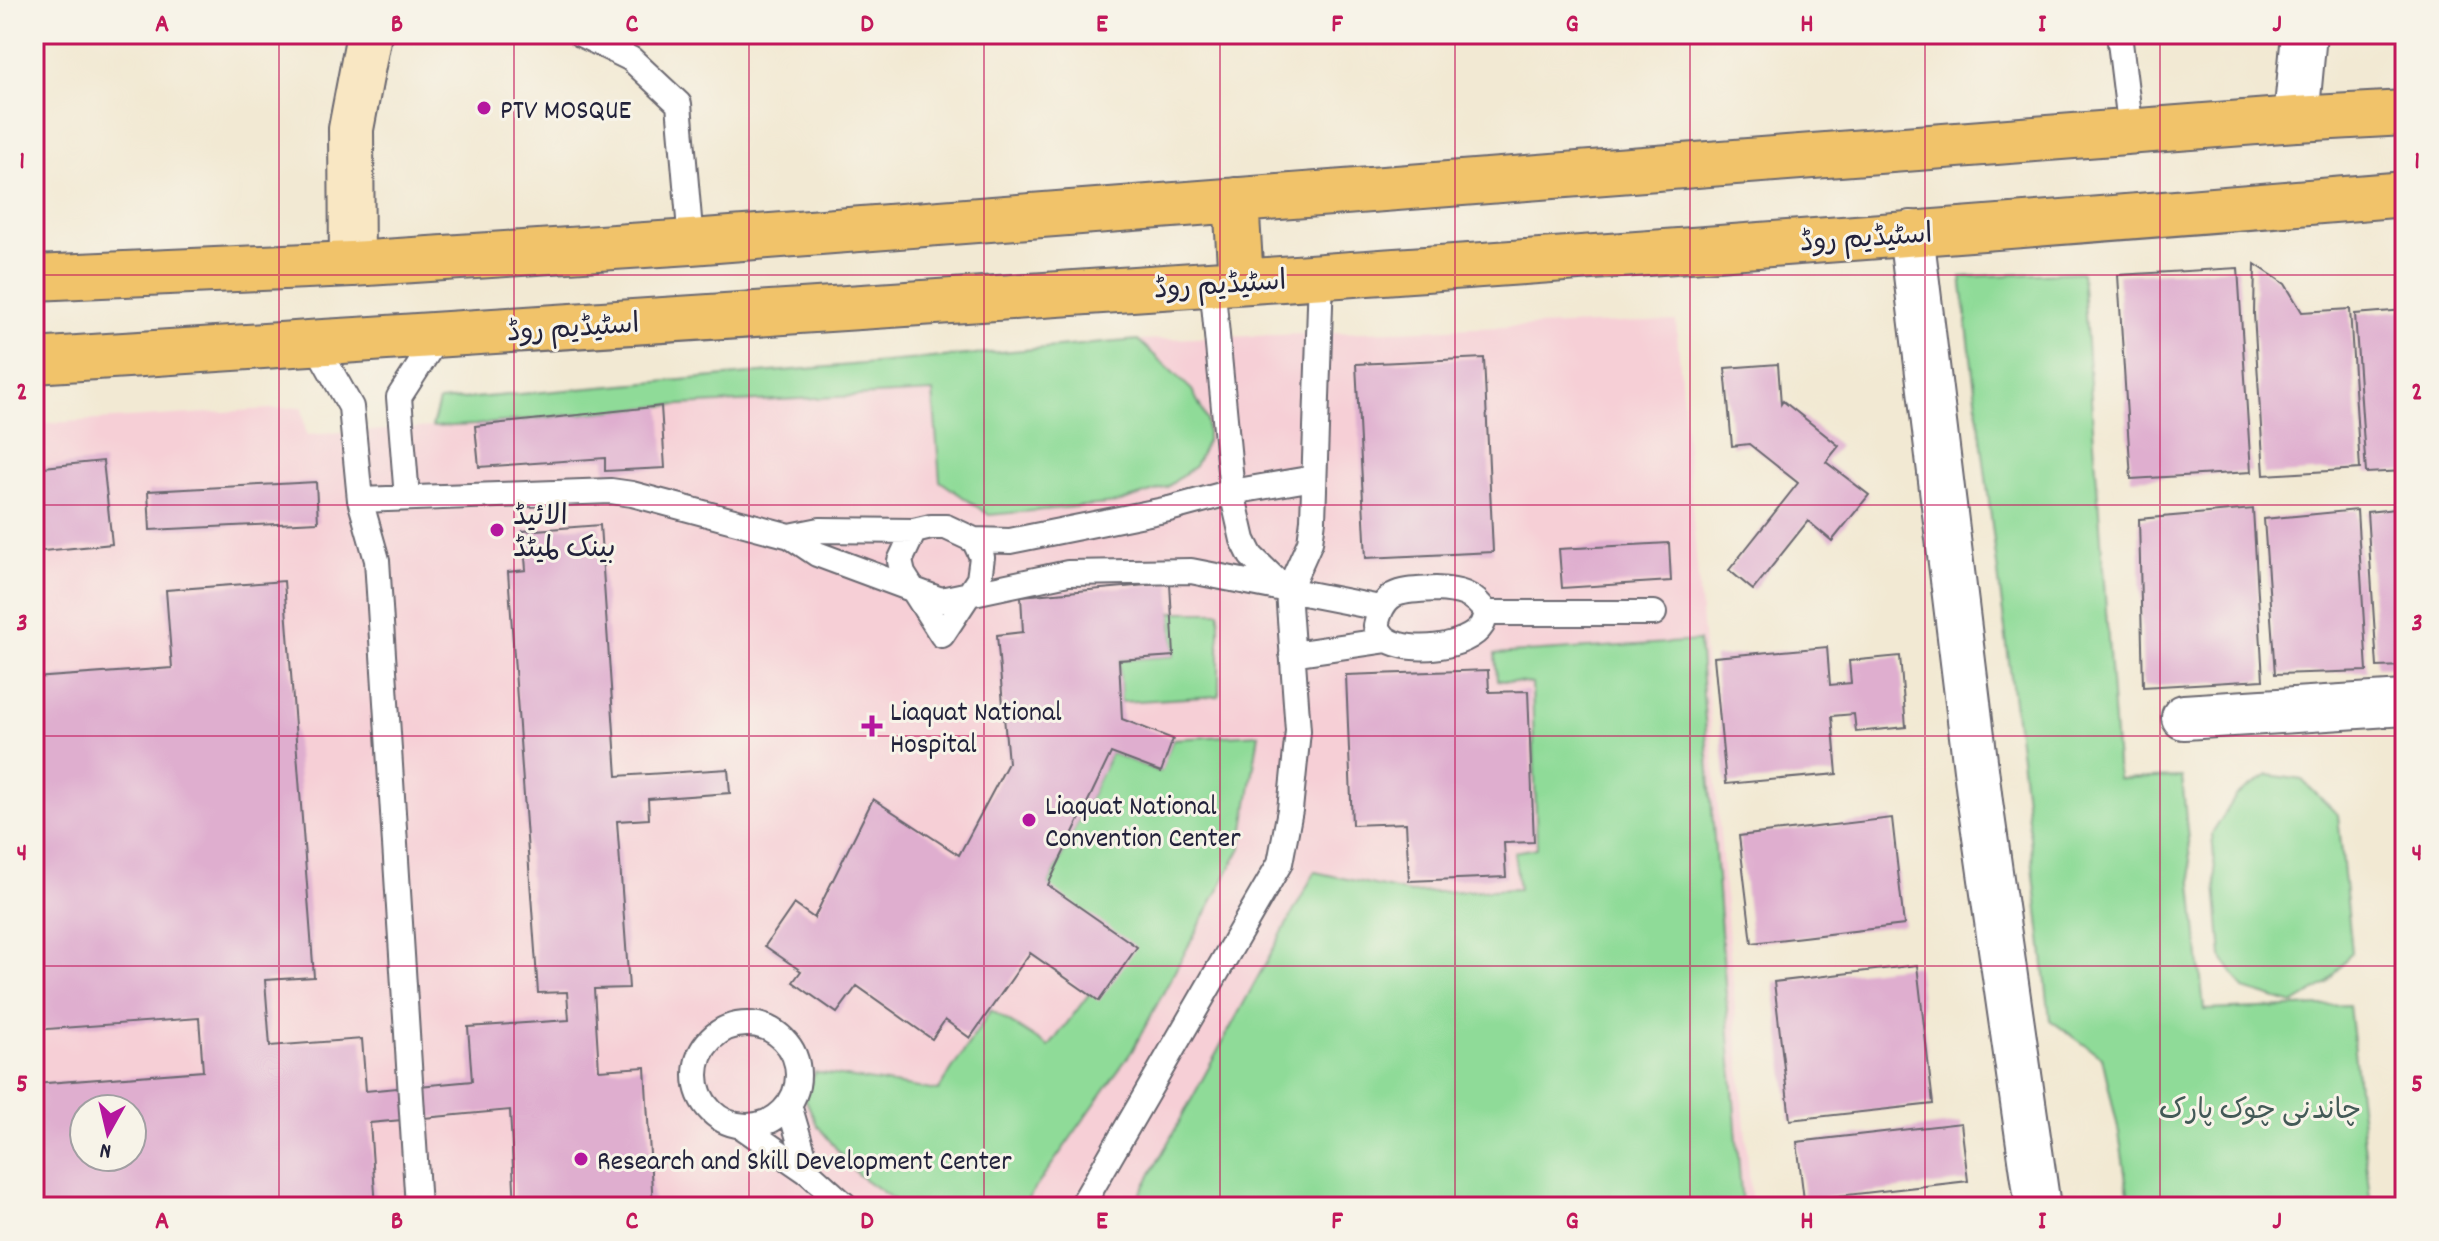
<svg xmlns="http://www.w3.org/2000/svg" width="2439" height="1241" font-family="Dekko,'Playpen Sans Arabic',sans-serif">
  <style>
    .built { fill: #f6cfd6; fill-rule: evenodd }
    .green { fill: #8fdb98; stroke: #587e6a; stroke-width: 2 }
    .building { fill: #dfaecf; fill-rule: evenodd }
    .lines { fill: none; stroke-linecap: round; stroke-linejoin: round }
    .lane-casing { stroke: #6b6870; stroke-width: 28 }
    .street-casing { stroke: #6b6870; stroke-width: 48 }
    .secondary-casing { stroke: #6b6870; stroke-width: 48 }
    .primary-casing { stroke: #6b6870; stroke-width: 48 }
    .lane { stroke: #fff; stroke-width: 24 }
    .street { stroke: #fff; stroke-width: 44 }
    .secondary { stroke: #f9e7c3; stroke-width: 44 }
    .primary { stroke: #f1c36a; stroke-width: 44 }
    .grid { fill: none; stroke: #c2185b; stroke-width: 2; stroke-opacity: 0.55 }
    .poi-dot { fill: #b5179e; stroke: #f7f3e8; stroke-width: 3 }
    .labels { text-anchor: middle; stroke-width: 6; stroke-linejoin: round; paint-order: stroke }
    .poi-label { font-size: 28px; fill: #22223b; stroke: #f7f3e8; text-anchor: start }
    .street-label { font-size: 28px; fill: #22223b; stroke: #f7f3e8 }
    .park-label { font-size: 28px; fill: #435a57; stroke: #f7f3e8 }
    .neatline { fill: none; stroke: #c2185b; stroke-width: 3 }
    .grid-label { font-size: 26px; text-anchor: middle; font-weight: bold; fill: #c2185b }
  </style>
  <rect width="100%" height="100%" fill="#f7f3e8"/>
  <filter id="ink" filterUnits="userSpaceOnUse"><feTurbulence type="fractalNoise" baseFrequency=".0125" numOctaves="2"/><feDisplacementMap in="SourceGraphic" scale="16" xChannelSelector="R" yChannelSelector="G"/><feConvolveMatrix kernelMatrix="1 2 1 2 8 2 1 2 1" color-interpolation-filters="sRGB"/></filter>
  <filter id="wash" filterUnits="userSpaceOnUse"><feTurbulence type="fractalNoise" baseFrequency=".006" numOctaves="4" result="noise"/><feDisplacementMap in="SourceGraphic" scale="32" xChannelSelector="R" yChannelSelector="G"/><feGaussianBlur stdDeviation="1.8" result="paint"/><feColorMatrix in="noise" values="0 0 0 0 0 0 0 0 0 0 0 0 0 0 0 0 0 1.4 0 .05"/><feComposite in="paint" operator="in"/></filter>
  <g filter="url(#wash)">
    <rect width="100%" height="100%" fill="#f2e9d3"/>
    <path class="built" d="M1676,321l76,886h-1718v-783l268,-17 4,28 126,-8 7,-26 699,-61zM84,1109h48v48h-48z"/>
    <path class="green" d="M2082,272l36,507 64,-2 22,233 145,-5 22,202h-241l-11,-74 -17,-76 -52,-37 -27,-246 -62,-497z
      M1138,340l54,50 15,30v21l-12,25 -28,21 -50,16 -128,12 -49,-34 -7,-89 -272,14 -186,19 -43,2 7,-26z
      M1172,612h47v84l-98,6 -2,-42 55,-4z
      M1699,641l43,566h-609l182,-335 95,21 109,-4 -5,-37 23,-4 -5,-164 -35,-4 -2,-26z
      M1259,734l-18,114 -109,203 -110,156h-118l-47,-33 -40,-49 -12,-27 10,-26 123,19 53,-81 58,37 40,-53 -41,-109 63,-132 49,19 13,-33z
      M2268,775l34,5 36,35 14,137 -25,32 -34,20 -49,-15 -22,-32 -10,-123 24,-38z"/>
    <g id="blocks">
      <path class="building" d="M2255,264l30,20 17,28 48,-3 10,160 -96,6 -10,-161z
        M2238,268l13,204 -120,7 -13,-204z
        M2405,310v161l-39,2 -11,-159z
        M1484,358l9,194 -127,6 -10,-194z
        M1778,364l3,40 2,-3 56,45 -13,16 43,33 -37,46 -24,-20 -55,69 -24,-20 69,-87 -49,-39 -17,2 -7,-78z
        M661,406l4,62 -60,3v-13l-126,9 -4,-41z
        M103,461l9,83 -78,8v-84z
        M316,482l2,40 -168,8 -2,-39z
        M2405,508v158l-28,1 -10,-155z
        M2253,509l10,171 -120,7 -4,-168z
        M2357,510l10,161 -92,3 -11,-155z
        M600,525l17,251 111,-7 2,24 -82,6 1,20 -32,2 12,167 -35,1 5,81 46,-3 8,140h-138l-5,-97 -140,13 6,84h-342v-123l169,-13 -4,-53 -165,12v-352l138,-10 -6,-78 118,-9 30,396 -49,3 5,66 92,-7 4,52 106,-10 -4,-54 101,-7 -2,-28 -29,1 -30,-421 18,-2 -3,-39zM84,1109h48v48h-48z
        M1669,543l2,38 -109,7 -3,-39z
        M1170,583l4,73 -55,4 3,59 51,20 -12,33 -50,-19 -63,132 89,62 -38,54 -69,-48 -60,85 -25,-18 -13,19 -75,-53 -20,27 -44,-31 8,-11 -36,-25 29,-42 20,14 59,-119 86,56 49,-92 -11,-128 26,-3 -2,-36z
        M1827,647l3,38 21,-2 -2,-22 51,-5 6,71 -50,5 -2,-18 -22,2 5,58 -111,10 -12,-127z
        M1488,670l1,22 39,-1 6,151 -30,1 2,34 -97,4 -3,-58 -54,2 -6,-150z
        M1892,818l12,107 -152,18 -13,-107z
        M1917,965l16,139 -143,16 -16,-138z
        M1961,1123l7,58 -164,19 -7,-58z"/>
    </g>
  </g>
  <g filter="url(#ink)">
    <use href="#blocks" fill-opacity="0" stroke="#6b6870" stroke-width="2"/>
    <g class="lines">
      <defs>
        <path id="lane" d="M580,34l51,25 48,45 12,138
          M2119,34l12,98
          M1212,283l20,209 11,48 8,16 35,34
          M315,343l36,64 9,93
          M407,498l-8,-101 40,-62
          M914,531l-14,30 3,13 39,61 37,-56 3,-22 -8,-17
          M790,536l30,-6 94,1 17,-4h15l28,13 36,1 159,-32 63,-17 82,-14
          M1436,589c22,1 38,4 50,24 -1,4 -2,8 -4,12 -14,23 -72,29 -94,15 -4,-2 -9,-10 -12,-14 8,-38 25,-35 60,-37z
          M1486,613h168
          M1292,654l96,-14
          M696 1075a51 51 0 1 1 102 0a51 51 0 1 1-102 0Z
          M789,1105l20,68
          M741,1126l68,47 38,34
          M418,1207l-41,-647 -17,-60 251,-9 21,3 158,42 27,18 124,46 127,-27 123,-2 189,37
          M1081,1207l199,-344 10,-53 8,-79 -10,-140 22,-49 3,-22 8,-245"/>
        <path id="street" d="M2296,119l8,-85
          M1911,233l69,569 58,405
          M2184,717l221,-14"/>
        <path id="secondary" d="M352,264l-1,-135 18,-95"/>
        <path id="primary" d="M1236,200l5,81
          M34,278l318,-14 339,-22 1605,-123 109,-6
          M34,361c791,-52 1582,-100 2371,-167"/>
      </defs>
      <use href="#lane" class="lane-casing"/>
      <use href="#street" class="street-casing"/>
      <use href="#secondary" class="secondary-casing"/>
      <use href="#primary" class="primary-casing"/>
      <use href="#lane" class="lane"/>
      <use href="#street" class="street"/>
      <use href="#secondary" class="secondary"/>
      <use href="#primary" class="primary"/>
    </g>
  </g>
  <path class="grid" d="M279,34v1173M514,34v1173M749,34v1173M984,34v1173M1220,34v1173M1455,34v1173M1690,34v1173M1925,34v1173M2160,34v1173M34,275h2371M34,505h2371M34,736h2371M34,966h2371"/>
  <g class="poi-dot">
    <circle cx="484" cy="108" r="8"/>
    <circle cx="497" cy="530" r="8"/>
    <path d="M868 714h8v8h8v8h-8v8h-8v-8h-8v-8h8z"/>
    <circle cx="1029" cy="820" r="8"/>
    <circle cx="581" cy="1159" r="8"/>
  </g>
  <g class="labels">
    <g class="poi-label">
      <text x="500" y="118">PTV MOSQUE</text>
      <text x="513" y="524">الائیڈ<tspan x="513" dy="32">بینک لمیٹڈ</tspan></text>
      <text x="890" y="720">Liaquat National<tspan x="890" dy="32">Hospital</tspan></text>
      <text x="1045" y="814">Liaquat National<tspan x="1045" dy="32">Convention Center</tspan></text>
      <text x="597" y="1169">Research and Skill Development Center</text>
    </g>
    <g class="street-label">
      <text transform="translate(1866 236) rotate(-4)" y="10">اسٹیڈیم روڈ</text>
      <text transform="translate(1220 283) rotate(-4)" y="10">اسٹیڈیم روڈ</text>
      <text transform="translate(573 326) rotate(-4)" y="10">اسٹیڈیم روڈ</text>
    </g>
    <g class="park-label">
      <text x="2260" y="1118">چاندنی چوک پارک</text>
    </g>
  </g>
  <rect width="2439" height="1241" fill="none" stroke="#f7f3e8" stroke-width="88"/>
  <g transform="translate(108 1133) rotate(188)"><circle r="38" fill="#f7f3e8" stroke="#a29fa3" stroke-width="2"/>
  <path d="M0-6L14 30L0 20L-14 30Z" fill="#b5179e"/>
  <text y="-12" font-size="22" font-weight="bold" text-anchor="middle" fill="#22223b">N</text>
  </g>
  <rect x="44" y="44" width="2351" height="1153" class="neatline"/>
  <g class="grid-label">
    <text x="162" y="31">A</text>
    <text x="397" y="31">B</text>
    <text x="632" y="31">C</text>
    <text x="867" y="31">D</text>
    <text x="1102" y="31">E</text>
    <text x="1337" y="31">F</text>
    <text x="1572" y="31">G</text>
    <text x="1807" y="31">H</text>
    <text x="2042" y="31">I</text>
    <text x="2277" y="31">J</text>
    <text x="22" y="168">1</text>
    <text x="2417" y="168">1</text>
    <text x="22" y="399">2</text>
    <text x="2417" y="399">2</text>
    <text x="22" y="630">3</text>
    <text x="2417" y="630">3</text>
    <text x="22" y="860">4</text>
    <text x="2417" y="860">4</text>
    <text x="22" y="1091">5</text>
    <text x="2417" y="1091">5</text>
    <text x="162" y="1228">A</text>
    <text x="397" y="1228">B</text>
    <text x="632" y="1228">C</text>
    <text x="867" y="1228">D</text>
    <text x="1102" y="1228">E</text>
    <text x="1337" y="1228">F</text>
    <text x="1572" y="1228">G</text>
    <text x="1807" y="1228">H</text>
    <text x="2042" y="1228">I</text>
    <text x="2277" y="1228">J</text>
  </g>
</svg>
